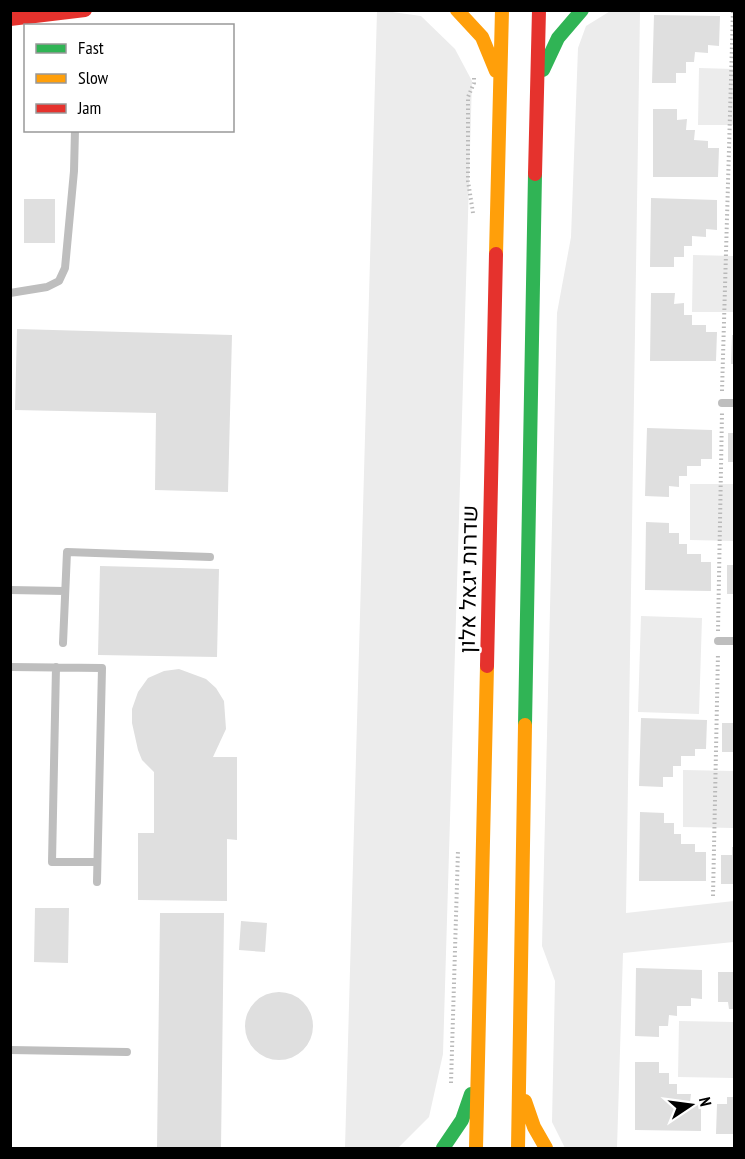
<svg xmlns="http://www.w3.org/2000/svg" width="745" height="1159" font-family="'PT Sans Narrow',Heebo,sans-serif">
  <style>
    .green { fill: #ececec }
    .building { fill: #dfdfdf }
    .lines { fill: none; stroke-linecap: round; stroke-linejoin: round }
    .path { stroke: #b9b9b9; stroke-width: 4; stroke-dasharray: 1.5 3; stroke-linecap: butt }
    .lane { stroke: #bebebe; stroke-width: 8 }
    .fast { stroke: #30b455; stroke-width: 14 }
    .slow { stroke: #ff9f0a; stroke-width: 14 }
    .jam { stroke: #e5322d; stroke-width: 14 }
    .labels { text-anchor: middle; stroke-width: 5; stroke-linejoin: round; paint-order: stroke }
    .street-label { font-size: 22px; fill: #000; stroke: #fff }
  </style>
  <rect width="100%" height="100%" fill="#fff"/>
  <path class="green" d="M612,10l28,1 -14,902 108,-12v41l-111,11 -6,195h-52l-13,-26 3,-141 -13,-35 15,-633 14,-76 7,-189 8,-22z
    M385,11l36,5 34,33 17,32 -29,973 -14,63 -31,31h-53l32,-1137z
    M699,68l35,1v56h-36z
    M693,255l41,1v56h-42z
    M690,484h44v57l-44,-1z
    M641,616l61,2 -3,96 -61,-2z
    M683,770l51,1v57l-51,-1z
    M679,1021l55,1v56l-56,-1z"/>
  <path class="building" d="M654,15l66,1 -1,30 -11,-1v8l-13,-1 -1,10h-8v11h-10v10h-24z
    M653,109h24v11l10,-1 -1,11h9l-1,10 14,1v7h11l-1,29h-65z
    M651,198l66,2v30l-11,-1v8l-14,-1v10h-8v11h-10v10h-24z
    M24,199h31v44h-31z
    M651,293h24l-1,11 10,-1v12h8v10h14v7h11l-1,29h-66z
    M17,329l215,6 -4,157 -73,-2 1,-77 -141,-3z
    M732,335h2v29h-3z
    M647,428l65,2v29h-11v7h-14v10h-8v11l-10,-1v11l-24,-1z
    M728,433h6v29h-6z
    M646,522l23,1v10h10v11h8v10h14v8h10v29l-66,-1z
    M727,565h7v29h-7z
    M100,566l119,3 -2,88 -119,-2z
    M179,669l27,10 10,9 8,13 2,28 -13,28h24v83l-10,-1v62l-89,-1v-67h16v-61l-12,-12 -4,-10 -6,-27v-14l6,-17 10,-14 16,-7z
    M641,718l66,2 -1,29h-11v7h-14v10h-8v11h-10v10l-24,-1z
    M722,723h12v29h-12z
    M640,812l24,1v10h10v11h7v10h14v8h11v29h-67z
    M732,847h2v37h-13v-29h11z
    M35,908h34l-1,55 -34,-1z
    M160,913h64l-3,235h-64z
    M241,921l26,2 -2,29 -26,-2z
    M636,968l66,2v29l-11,-1v8h-14v10l-8,-1 -1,11h-9v11l-24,-1z
    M718,972h16v37h-5l-1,-7h-10z
    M245 1026a34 34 0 1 1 68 0a34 34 0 1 1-68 0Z
    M635,1062h24v11h10v11h8v10h14l-1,8h11v29l-66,-1z
    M727,1097h7v37h-18l1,-30h10z"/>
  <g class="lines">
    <path class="path" d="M473,213l-5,-32v-84l6,-14v-5
      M722,391l11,-381
      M718,631l4,-218
      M713,896l5,-243
      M451,1083l7,-233"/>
    <path class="lane" d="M10,293l37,-6 12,-6 6,-13 9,-97 1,-41
      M722,403h12
      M10,590l55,1
      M718,641h16
      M63,643l4,-91 143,5
      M10,667l92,1 -5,214
      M56,667l-4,195h45
      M10,1050l117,2"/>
    <path class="fast" d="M543,70l15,-32 24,-28
      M525,725l10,-551
      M443,1148l19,-28 9,-26"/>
    <path class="slow" d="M457,10l25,27 14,34
      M496,254l6,-244
      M525,1101l9,26 12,21
      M476,1148l11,-482
      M518,1148l7,-423"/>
    <path class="jam" d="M10,19l75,-9
      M535,174l4,-164
      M487,666l9,-412"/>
  </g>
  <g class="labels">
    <g class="street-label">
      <text transform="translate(468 579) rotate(-89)" y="8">שדרות יגאל אלון</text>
    </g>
  </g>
  <rect width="745" height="1159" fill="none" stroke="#000000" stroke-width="24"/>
  <rect x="24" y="24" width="210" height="108" fill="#ffffff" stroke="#999999" stroke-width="1.5"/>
  <rect x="36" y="44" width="30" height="9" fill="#30b455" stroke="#999999" stroke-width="1.5"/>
  <text x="78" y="54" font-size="18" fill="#000000">Fast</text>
  <rect x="36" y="74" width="30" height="9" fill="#ff9f0a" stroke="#999999" stroke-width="1.5"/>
  <text x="78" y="84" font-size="18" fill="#000000">Slow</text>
  <rect x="36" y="104" width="30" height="9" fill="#e5322d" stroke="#999999" stroke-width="1.5"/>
  <text x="78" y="114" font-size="18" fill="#000000">Jam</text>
  <g transform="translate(691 1105) rotate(77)" stroke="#ffffff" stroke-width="4.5" paint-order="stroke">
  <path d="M0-4.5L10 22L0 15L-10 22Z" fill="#000000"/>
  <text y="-9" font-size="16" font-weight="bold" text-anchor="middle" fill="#000000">N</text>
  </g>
</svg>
